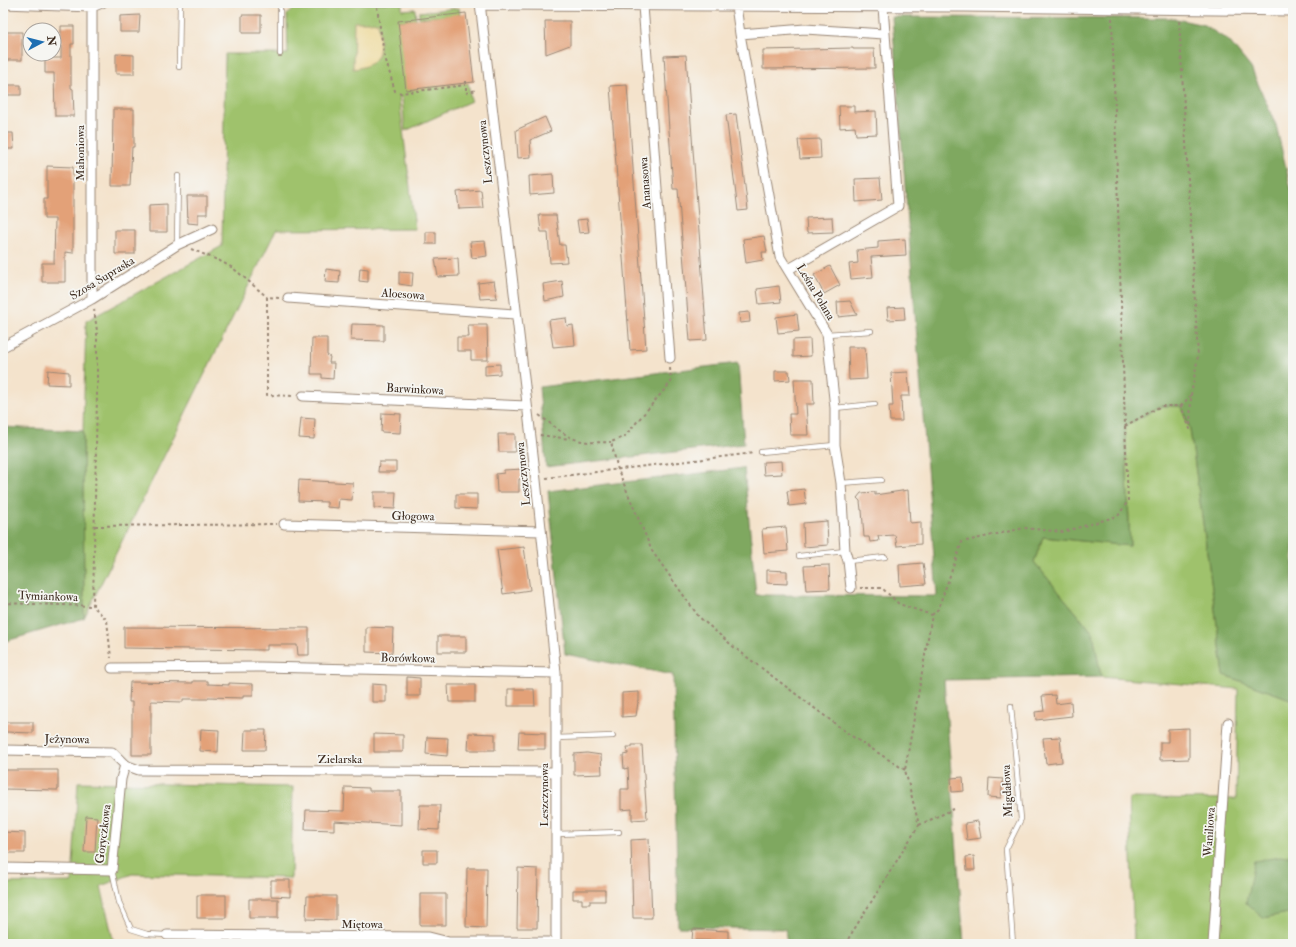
<svg xmlns="http://www.w3.org/2000/svg" width="1296" height="947" font-family="'IM FELL Double Pica',serif">
  <style>
    .green { fill: #9fc26c; stroke: #6d7645 }
    .forest { fill: #7fa860; stroke: #5d693f }
    .sand { fill: #eeda9e; stroke: #94825e }
    .lines { fill: none; stroke-linecap: round; stroke-linejoin: round }
    .stream { stroke: #77a6e1; stroke-width: 3.5 }
    .building { fill: #e3a178 }
    .service-casing { stroke: #988675; stroke-width: 6 }
    .minor-casing { stroke: #988675; stroke-width: 11 }
    .path { stroke: #988675; stroke-width: 2; stroke-dasharray: 3 3; stroke-linecap: butt }
    .service { stroke: #fff; stroke-width: 4.5 }
    .minor { stroke: #fff; stroke-width: 9 }
    .labels { text-anchor: middle; stroke-width: 3.5; stroke-linejoin: round; paint-order: stroke }
    .street-label { font-size: 12px; fill: #3b2a1e; stroke: #f6f6f2 }
  </style>
  <rect width="100%" height="100%" fill="#f6f6f2"/>
  <filter id="ink" filterUnits="userSpaceOnUse"><feTurbulence type="fractalNoise" baseFrequency=".025" numOctaves="2"/><feDisplacementMap in="SourceGraphic" scale="8" xChannelSelector="R" yChannelSelector="G"/><feConvolveMatrix kernelMatrix="1 2 1 2 8 2 1 2 1" color-interpolation-filters="sRGB"/></filter>
  <filter id="wash" filterUnits="userSpaceOnUse"><feTurbulence type="fractalNoise" baseFrequency=".012" numOctaves="4" result="noise"/><feDisplacementMap in="SourceGraphic" scale="16" xChannelSelector="R" yChannelSelector="G"/><feGaussianBlur stdDeviation="0.9" result="paint"/><feColorMatrix in="noise" values="0 0 0 0 0 0 0 0 0 0 0 0 0 0 0 0 0 1.4 0 .05"/><feComposite in="paint" operator="in"/></filter>
  <g filter="url(#wash)">
    <rect width="100%" height="100%" fill="#f4e3cc"/>
    <path class="green" d="M303,3h99v7l13,-1 1,10 -18,2 49,64 21,-2 3,18 -66,30 -3,-34h-3l16,132 -139,1 -192,388 -1,-187 3,-110 136,-75 3,-192h63l-1,-39 8,-8 8,2z
      M459,8l1,7 -41,3v-6z
      M1161,406h20l9,23 34,246 69,25v155l-30,63 30,-6v32h-159l-5,-146 107,1 2,-110 -137,-12 -8,-44 -59,-71 9,-25 87,9 -5,-120z
      M78,782l215,5 -2,91 -159,-4 -31,12 13,58h-111v-61l69,-1z"/>
    <path class="forest" d="M892,17l280,1 32,7 25,16 22,27 25,57 17,73 -1,236 1,2v264l-69,-25 -34,-246 -9,-23h-20l-36,20 5,120 -87,-9 -9,25 59,71 8,44 -157,3 20,264h-177l-2,-15 -107,-2 -5,-252 -108,-21 -17,-163 196,-23 12,127 181,1z
      M738,363l6,81 -198,23 -7,-80z
      M3,427l80,4 1,187 -81,24z
      M1293,855v57l-30,6 -17,-15 8,-42z"/>
    <path class="sand" d="M354,22h24c3,25 7,43 -25,47z"/>
    <g class="lines">
      <path class="stream" d="M1291,151l2,9"/>
    </g>
    <g id="blocks">
      <path class="building" d="M466,13l8,69 -68,8 -8,-69z
        M140,15l-1,17h-19v-16z
        M242,15h19v18h-19z
        M545,21h25v24l-24,9z
        M61,26h13v18h-3v44l2,1 1,27h-19l-1,-43h-9v-15h16z
        M3,32h19v28h-19z
        M853,48v1h21l1,19 -112,1v-19z
        M116,54l18,1v19h-18z
        M686,55l21,285 -17,1 -12,-152h-5l-9,-133z
        M7,85h14v10h-15z
        M627,85l19,264 -16,1 -20,-264z
        M839,106h15v6l22,-1 1,23 -21,1 -1,-8 -15,1z
        M113,109h21v38h-2l-2,39h-18z
        M736,114l12,96 -10,1 -12,-96z
        M545,117l6,14 -21,9 1,17 -13,1 -2,-28z
        M3,133h10l1,16h-11z
        M820,139l1,19 -21,1 -2,-19z
        M47,166l26,1v86l-8,-1v30h-23v-19h12l1,-44h-11v-20h3z
        M553,174l1,19 -24,2 -1,-19z
        M880,178l2,22 -26,2 -1,-23z
        M481,190l2,18 -24,1 -2,-17z
        M187,196h20v18h-9v10l-10,-1z
        M167,204v28h-18v-27z
        M539,215h17l4,30h5l2,17 -17,1 -2,-31h-7z
        M832,217l1,15 -26,1 -1,-15z
        M587,219l2,13 -10,1 -2,-13z
        M115,230h20v24h-20z
        M426,232h10v12h-10z
        M764,236l3,16h-5l1,8 -17,3 -3,-24z
        M905,239l1,16 -35,2 2,20 -22,2 -2,-15 9,-1 -1,-13 21,-2v-7z
        M485,241l2,15 -15,2 -2,-16z
        M458,258l1,18 -21,1 -3,-18z
        M830,266l10,19 -16,9 -10,-19z
        M360,268l8,1v13l-9,-1z
        M326,269l14,2 -1,12 -14,-1z
        M399,272l14,1 -1,13 -13,-2z
        M494,281l3,17 -17,1 -2,-16z
        M562,281l2,16 -19,4 -2,-17z
        M779,286l2,16 -22,2 -2,-15z
        M850,301l7,14 -19,2 -1,-15z
        M904,307l1,12 -17,1 -1,-12z
        M749,312l1,10 -10,1 -1,-10z
        M797,314l2,17 -21,2 -2,-16z
        M566,318l1,8 6,-1 2,20 -22,2 -4,-27z
        M352,324l32,1v16l-33,-1z
        M468,325h19l1,35h-17v-9h-14v-14h12z
        M312,338h15v17l3,2 -1,6h5l-1,16 -11,-1v-4h-11z
        M810,339l1,17 -18,1v-17z
        M848,347h17l2,32 -18,1z
        M500,364v10l-15,1v-10z
        M48,370l21,2v13l-22,-1z
        M775,371h14l1,9 -15,1z
        M908,372l2,24h-9l1,25h-12l-1,-15h4l-2,-33z
        M794,379h19l1,25h-8l2,31h-18l-1,-21h7z
        M382,413l19,1 -1,19 -19,-1z
        M301,418l14,1 -1,20 -15,-1z
        M498,434h17v18h-16z
        M781,461l1,13 -18,1 -1,-13z
        M379,462h17v10h-18z
        M524,469v10h-5v13h-22l-1,-18 8,-1v-3z
        M299,480l54,3 -1,17 -13,-1 -1,9 -11,-1v-5l-29,-1z
        M804,489l2,15 -17,2 -2,-15z
        M908,490l2,33 11,-1v22l-24,2 -2,-11 -17,1 1,5 -9,1 -1,-5h-5l-2,-27h-1l-1,-9 -3,-3 4,-5 14,-1v3z
        M374,492h22l-1,17 -21,-1z
        M456,494h21v15l-21,-1z
        M827,521l1,24 -24,2 -1,-24z
        M786,527l2,24 -24,2 -2,-24z
        M524,547l6,43 -27,4 -6,-44z
        M923,563l3,21 -26,2 -1,-21z
        M829,565l1,24 -24,1 -2,-24z
        M767,570l20,1v13l-20,-1z
        M124,627l185,1v27h-11l-1,-10h-30v5h-6l-137,-2z
        M366,627l27,1 -1,25 -26,-1z
        M438,636h28v16h-28z
        M407,677l13,1v18h-13z
        M193,681h15v3l21,1v-2l24,1v11h-10v3l-35,-1v2h-25v3l-32,-1v54h-19v-53h-3l1,-20 63,1z
        M372,684l14,1v17h-14z
        M448,685h27v17h-26z
        M508,689h26l1,17h-27z
        M639,692v10h-1l-2,14 -14,1v-24z
        M1055,695l1,9 15,-2 1,14 -36,4 -1,-8 9,-1 -2,-15z
        M5,722h28v11l-28,-1z
        M1189,728v31l-29,1v-18h8v-13z
        M201,729l18,1 -1,22 -18,-1z
        M245,730h21l-1,20h-21z
        M519,732l26,1v16h-27z
        M469,733l26,1v16h-27z
        M374,734l29,1v17h-29z
        M427,737l21,1 -1,18 -21,-2z
        M1060,737l2,25 -16,2 -3,-26z
        M632,745h10l5,74 -15,1v-11l-11,1v-21h8l-1,-21 -4,1 -1,-14 5,-1 -1,-7h5z
        M587,753l14,2 1,19 -28,1v-21z
        M3,770h55v20l-55,-1z
        M963,777l1,14 -12,1 -1,-14z
        M989,778l14,1 -2,19 -13,-1z
        M345,787l24,1v3h32v34l-67,-4v9l-29,-1 1,-19 38,1z
        M420,805h20l-1,25 -20,-1z
        M86,816l11,1 -2,35h-11z
        M978,821l3,17 -14,2 -2,-17z
        M3,832l22,1v20h-22z
        M649,839l3,79h-19l-2,-78z
        M423,850h14v13h-14z
        M974,856l1,14h-8l-1,-13z
        M467,868h20l-1,60 -20,-1z
        M518,868l20,1 -1,59h-20z
        M271,880h19v17l-19,-1z
        M573,890h32v11h-15v3h-8v-5h-9z
        M420,894h26v31h-26z
        M197,895h29v23h-29z
        M307,896h29v24l-30,-1z
        M249,899h29v19h-29z
        M693,929l35,2v10l-36,-1z"/>
    </g>
  </g>
  <g filter="url(#ink)">
    <use href="#blocks" fill-opacity="0" stroke="#988675" stroke-width="1"/>
    <g class="lines">
      <defs>
        <path id="service" d="M280,54v-51
          M179,67l1,-64
          M177,244l1,-68
          M827,334l44,-3
          M835,408l40,-4
          M761,452l74,-7
          M841,483l40,-3
          M799,556l46,-5
          M848,561l37,-4
          M1011,706l10,113 -15,30 7,95
          M556,738l57,-2
          M556,834l63,-2
          M112,870l7,32 12,27 16,5 20,1"/>
        <path id="minor" d="M480,3l56,477 20,193v271
          M3,4l89,3 10,-4
          M480,5l484,2 329,4
          M643,6l27,352
          M736,6l4,28 65,-5 79,5
          M92,7v292
          M740,34l40,223 47,77 8,74v37l6,38 4,68 3,10 3,27
          M789,269l109,-63 -15,-199
          M288,298l227,16
          M3,347l89,-48 85,-54 35,-16
          M303,396l224,10
          M284,524l257,7
          M112,668l148,-1 296,6
          M3,750l109,2 13,13
          M125,765l14,5 417,2
          M3,868l109,2 9,-91 4,-14
          M167,935l262,2 20,5h107
          M1213,944l15,-221"/>
      </defs>
      <use href="#service" class="service-casing"/>
      <use href="#minor" class="minor-casing"/>
      <path class="path" d="M377,7l7,47 11,37 6,2 65,-8
        M1112,18l13,408 36,-20h20l9,23 1,-34 7,-39 -19,-337
        M466,81v12l10,-3
        M191,249l29,12 13,7 34,29
        M279,298l-12,-1v98l26,1
        M94,309l3,22v63l-4,212 14,14 4,38
        M670,368l1,14 -47,55 -13,5 7,28 34,81 47,66 36,31 115,87 55,35
        M1181,406l10,-11
        M539,415c31,23 33,29 72,27
        M540,435l30,4
        M546,478l208,-25
        M95,526l181,-2
        M860,588h22l17,16 33,11
        M3,603l90,3
        M919,825l35,-16
        M845,944l74,-119 -14,-55 27,-155 6,-6 24,-67 62,-14 39,4 55,-16 10,-15 -3,-75"/>
      <use href="#service" class="service"/>
      <use href="#minor" class="minor"/>
    </g>
  </g>
  <g class="labels">
    <g class="street-label">
      <text transform="translate(485 152) rotate(-96)" y="4">Leszczynowa</text>
      <text transform="translate(80 153) rotate(-90)" y="4">Mahoniowa</text>
      <text transform="translate(645 183) rotate(-94)" y="4">Ananasowa</text>
      <text transform="translate(102 278) rotate(-31)" y="4">Szosa Supraska</text>
      <text transform="translate(816 292) rotate(59)" y="4">Leśna Polana</text>
      <text transform="translate(403 294) rotate(4)" y="4">Aloesowa</text>
      <text transform="translate(415 389) rotate(3)" y="4">Barwinkowa</text>
      <text transform="translate(523 474) rotate(-96)" y="4">Leszczynowa</text>
      <text transform="translate(413 516) rotate(1)" y="4">Głogowa</text>
      <text transform="translate(48 596) rotate(2)" y="4">Tymiankowa</text>
      <text transform="translate(408 658) rotate(1)" y="4">Borówkowa</text>
      <text transform="translate(67 739) rotate(1)" y="4">Jeżynowa</text>
      <text x="340" y="763">Zielarska</text>
      <text transform="translate(1007 791) rotate(-93)" y="4">Migdałowa</text>
      <text transform="translate(544 795) rotate(-90)" y="4">Leszczynowa</text>
      <text transform="translate(1209 832) rotate(-86)" y="4">Waniliowa</text>
      <text transform="translate(103 834) rotate(-83)" y="4">Goryczkowa</text>
      <text x="362" y="928">Miętowa</text>
    </g>
  </g>
  <rect width="1296" height="947" fill="none" stroke="#f6f6f2" stroke-width="16"/>
  <g transform="translate(42 42) rotate(83)"><circle r="19" fill="#f6f6f2" stroke="#aba49d"/>
  <path d="M0-3L7 15L0 10L-7 15Z" fill="#1f6fb2"/>
  <text y="-6" font-size="11" font-weight="bold" text-anchor="middle" fill="#3b2a1e">N</text>
  </g>
</svg>
